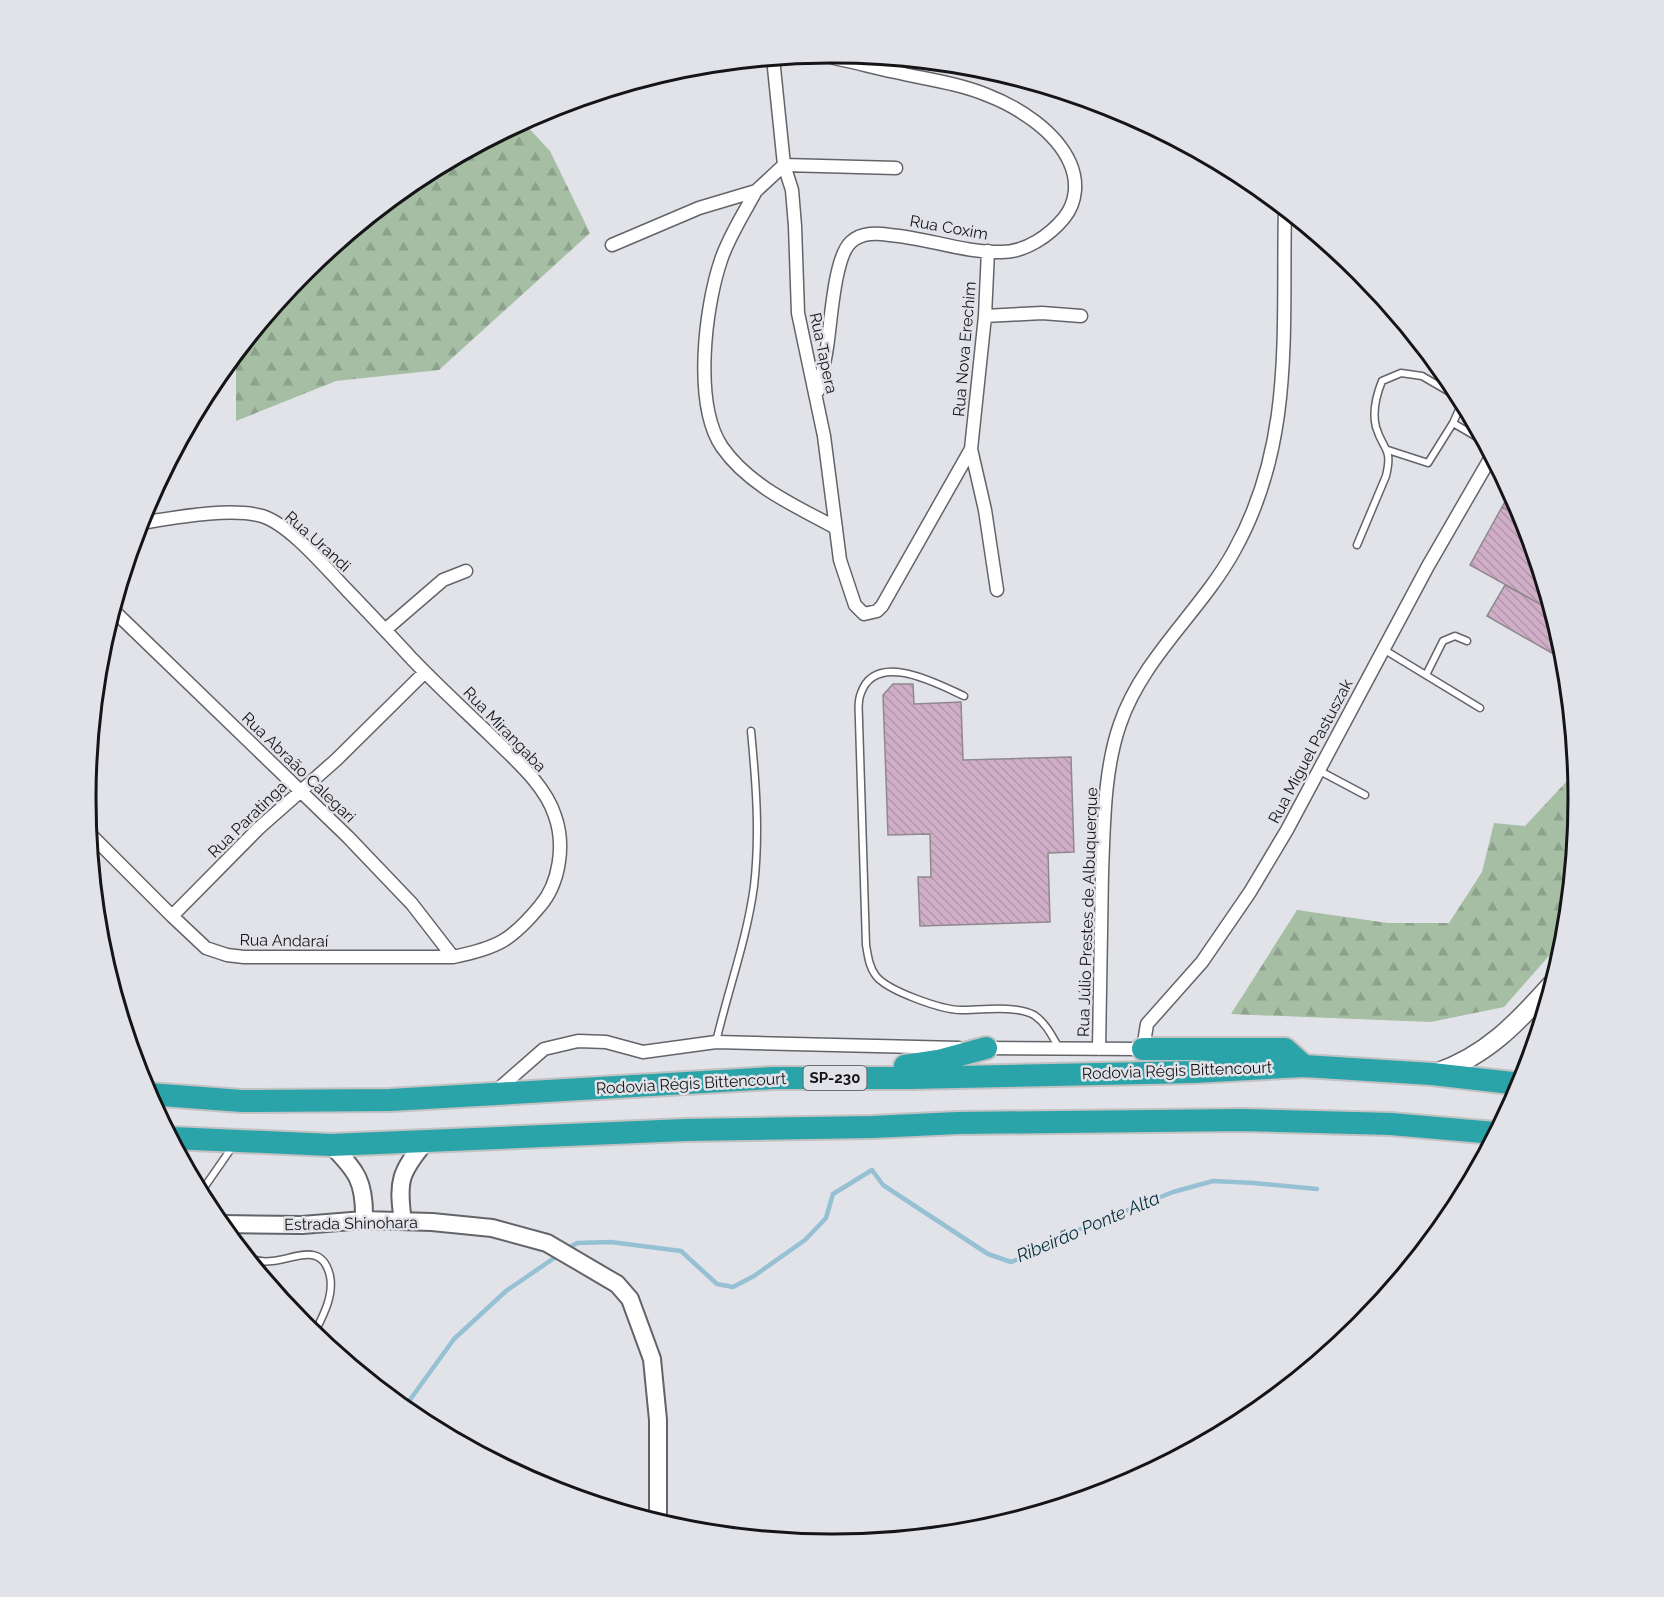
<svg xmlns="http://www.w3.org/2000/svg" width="1664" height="1597" font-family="Raleway,sans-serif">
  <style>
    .forest { fill: url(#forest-firs) }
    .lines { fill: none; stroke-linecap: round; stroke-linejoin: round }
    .stream { stroke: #96c0d3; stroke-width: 4.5 }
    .building { fill: url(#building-back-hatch); stroke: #8e898d; stroke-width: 1.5 }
    .service-casing { stroke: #626469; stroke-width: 9 }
    .minor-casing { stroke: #626469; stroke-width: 15 }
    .tertiary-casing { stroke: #626469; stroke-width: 20 }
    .secondary-casing { stroke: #626469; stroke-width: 21 }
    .motorway-casing { stroke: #c2c2c3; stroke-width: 26 }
    .service { stroke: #fff; stroke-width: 6 }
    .minor { stroke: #fff; stroke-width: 12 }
    .tertiary { stroke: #fff; stroke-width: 16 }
    .secondary { stroke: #fff; stroke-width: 18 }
    .motorway { stroke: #2aa3a9; stroke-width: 22 }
    .labels { text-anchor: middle; stroke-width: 5; stroke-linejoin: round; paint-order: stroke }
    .shield { fill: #e2e3e9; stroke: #525356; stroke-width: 1.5 }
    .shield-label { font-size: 15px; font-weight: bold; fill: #151517 }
    .street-label { font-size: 16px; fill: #151517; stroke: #e2e3e9 }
    .water-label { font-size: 18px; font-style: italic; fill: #072e3d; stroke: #e2e3e9 }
    .rim { fill: none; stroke: #151517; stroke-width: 3 }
  </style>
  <defs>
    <pattern id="forest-firs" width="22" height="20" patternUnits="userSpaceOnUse" patternTransform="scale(1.5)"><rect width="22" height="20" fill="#a5bea4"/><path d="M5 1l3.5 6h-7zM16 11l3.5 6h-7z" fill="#8da28c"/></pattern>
    <pattern id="building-back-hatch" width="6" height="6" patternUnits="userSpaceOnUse" patternTransform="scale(1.5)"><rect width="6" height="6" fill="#d0aec8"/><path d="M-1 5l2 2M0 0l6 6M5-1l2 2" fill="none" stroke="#b295ab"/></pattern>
  </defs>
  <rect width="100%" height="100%" fill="#e2e3e9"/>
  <path class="forest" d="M523,122l27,29 40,82 -151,137 -103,11 -100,40v-66l69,-84 113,-93z
    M1575,766l3,33 -14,140 -60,68 -73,15 -200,-8 66,-104 91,13h61l33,-51 12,-49 31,3 41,-44z"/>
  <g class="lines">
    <path class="stream" d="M567,1249l10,-6 34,-1 70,9 36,33 16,3 21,-11 51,-36 21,-22 7,-24 39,-24 11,15 105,69 23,8 18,-7 34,-19 110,-44 40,-11 41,2 63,6
      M404,1408l50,-69 52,-48 54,-37"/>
  </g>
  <path class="building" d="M1510,493l11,20 2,6 -21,-12z
    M1502,507l21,12 28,91 -81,-45z
    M1505,585l46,25 13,50 -77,-44z
    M893,684h20l1,20 47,-2 2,58 108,-3 3,95 -26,1 2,69 -130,4 -2,-49h13l-1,-43 -42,1 -5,-140z"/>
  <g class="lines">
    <defs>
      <path id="service" d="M1462,403l-9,20 29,17
        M1388,450l40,13 25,-40
        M1357,545l29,-69c7,-29 -3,-25 -10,-49 -4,-15 0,-31 6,-46l19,-8 21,3 38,22
        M1383,649l97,59
        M1426,675l17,-34 12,-5 12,5
        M964,696c-26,-12 -88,-46 -103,-3 -4,9 -2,18 -2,28l7,224c2,11 3,22 10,31 12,15 66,34 85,34 20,0 55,-5 73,5 12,8 18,21 25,33
        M1318,770l47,25
        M716,1042c12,-52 31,-103 38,-156 6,-52 2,-103 -3,-155
        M201,1192l32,-46
        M249,1258c7,3 15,4 23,3 23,-2 50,-20 58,15 4,20 -7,40 -16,58"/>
      <path id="minor" d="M815,54c27,5 53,12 80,18 30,7 63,11 92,23 31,12 69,36 83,68 8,18 7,39 -6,55 -14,17 -38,34 -62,34 -37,1 -75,-14 -112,-17 -13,-2 -28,-3 -39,7 -17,15 -20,81 -24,105 -2,15 -6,29 -9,44
        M773,58l11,107 8,25 3,36 3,87 26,123 16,124 15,45 9,9 13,-3 5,-5 89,-157 14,-133 3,-65
        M756,191c-12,22 -27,45 -35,69 -16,47 -28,144 1,187 27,39 74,59 114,81
        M612,245l87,-37 57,-17 28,-26 112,3
        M985,316l57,-3 39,3
        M971,449l14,61 12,80
        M113,610l235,227 64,67 41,53
        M385,630l58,-50 23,-9
        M90,834l82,82 34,32 21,7 17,2h209c44,-9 58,-16 87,-51 20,-23 25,-62 15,-90 -10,-32 -42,-58 -65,-81 -26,-25 -53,-50 -78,-76 -21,-23 -43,-46 -65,-69 -21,-22 -58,-66 -85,-74 -32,-9 -89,2 -122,7
        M172,916l87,-88 77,-68 89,-88
        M982,1048l161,1 4,-25 55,-62 48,-70 37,-62 141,-264 63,-109
        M1099,1049c1,-59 2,-118 3,-177 2,-49 2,-102 18,-148 23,-67 81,-113 114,-173 61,-109 48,-222 51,-341
        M495,1092l49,-43 34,-8 28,1 37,10 73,-10 243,6"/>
      <path id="tertiary" d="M331,1145c26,26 34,37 33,75
        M403,1221c-6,-40 -3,-49 23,-80
        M221,1224l81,1 62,-5 68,2 60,6 55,15 70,41 13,15 22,60 6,61v101"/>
      <path id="secondary" d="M1436,1073c50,-17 81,-50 115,-88"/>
      <path id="motorway" d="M1143,1049h142l19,17
        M905,1066l33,-5 48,-13
        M148,1094l94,7 148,-1 383,-22h137l284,-6 110,-6 128,8 89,10
        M172,1138l159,7 354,-15 187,-3 86,-4 284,-3 149,4 104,9"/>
    </defs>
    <use href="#service" class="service-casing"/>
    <use href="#minor" class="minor-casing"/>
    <use href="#tertiary" class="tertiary-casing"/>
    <use href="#secondary" class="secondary-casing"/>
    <use href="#motorway" class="motorway-casing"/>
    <use href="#service" class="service"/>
    <use href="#minor" class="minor"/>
    <use href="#tertiary" class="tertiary"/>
    <use href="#secondary" class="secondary"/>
    <use href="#motorway" class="motorway"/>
  </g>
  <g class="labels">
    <rect class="shield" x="803.5" y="1066" width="63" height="24" rx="4.5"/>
    <g class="shield-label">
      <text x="835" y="1083">SP-230</text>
    </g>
    <g class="street-label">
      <text transform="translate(949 227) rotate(10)" y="6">Rua Coxim</text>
      <text transform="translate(964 349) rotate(-85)" y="6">Rua Nova Erechim</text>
      <text transform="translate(824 353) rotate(78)" y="6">Rua Tapera</text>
      <text transform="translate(318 541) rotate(42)" y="6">Rua Urandi</text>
      <text transform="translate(505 729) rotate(46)" y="6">Rua Mirangaba</text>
      <text transform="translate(1310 751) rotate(-62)" y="6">Rua Miguel Pastuszak</text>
      <text transform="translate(299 767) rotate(44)" y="6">Rua Abraão Calegari</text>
      <text transform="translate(247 819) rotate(-44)" y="6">Rua Paratinga</text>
      <text transform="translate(1087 912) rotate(-88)" y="6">Rua Júlio Prestes de Albuquerque</text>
      <text transform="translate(284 940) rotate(1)" y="6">Rua Andaraí</text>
      <text transform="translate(1177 1070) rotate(-2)" y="6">Rodovia Régis Bittencourt</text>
      <text transform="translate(691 1083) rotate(-3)" y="6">Rodovia Régis Bittencourt</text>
      <text transform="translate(351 1223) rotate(-1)" y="6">Estrada Shinohara</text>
    </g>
    <g class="water-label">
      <text transform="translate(1088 1227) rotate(-23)" y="6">Ribeirão Ponte Alta</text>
    </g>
  </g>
  <path d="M0 0H1664V1597H0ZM831 63H833A735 735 0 0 1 1568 798V799A735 735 0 0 1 833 1534H831A735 735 0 0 1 96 799V798A735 735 0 0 1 831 63Z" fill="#e2e3e9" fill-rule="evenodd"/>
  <path class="rim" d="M831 63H833A735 735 0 0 1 1568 798V799A735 735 0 0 1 833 1534H831A735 735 0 0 1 96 799V798A735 735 0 0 1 831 63Z"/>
</svg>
